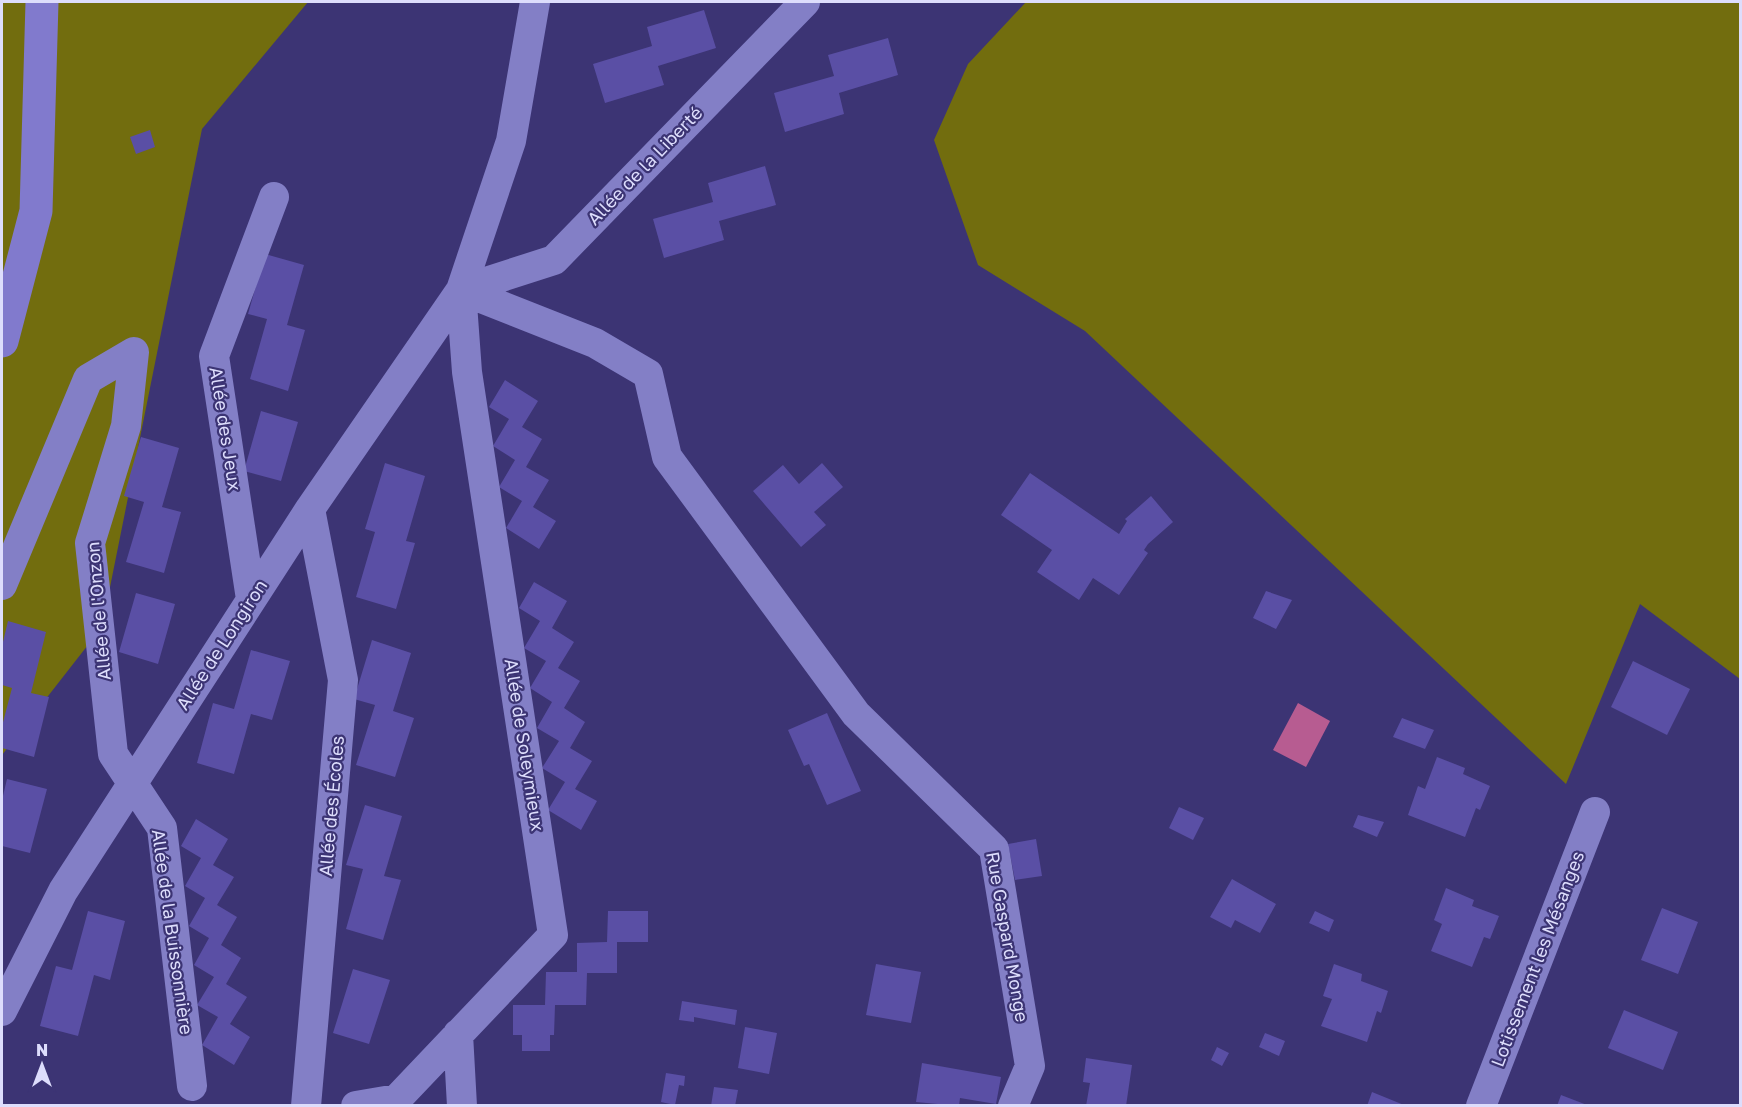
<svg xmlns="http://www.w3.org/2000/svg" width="1742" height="1107" font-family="'Golos Text',sans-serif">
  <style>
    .forest { fill: #726d0e }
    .water { fill: #b75c91 }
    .building { fill: #5a4fa5 }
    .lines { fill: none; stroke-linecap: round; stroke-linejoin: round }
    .street { stroke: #837fc6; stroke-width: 30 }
    .secondary { stroke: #817acd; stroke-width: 33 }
    .labels { text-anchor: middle; stroke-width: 4.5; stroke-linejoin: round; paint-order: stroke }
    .street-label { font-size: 18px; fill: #ddddfc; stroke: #3c3474 }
  </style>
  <rect width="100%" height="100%" fill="#3c3474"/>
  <path class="forest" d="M2,2h306l-106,127 -100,498 -100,128z
    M1026,2h714v677l-100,-75 -74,180 -481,-453 -107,-66 -44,-125 34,-76z"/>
  <path class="water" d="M1298,703l32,18 -24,46 -33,-17z"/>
  <path class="building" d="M704,10l12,38 -58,18 6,19 -59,18 -12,-39 59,-18 -5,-19z
    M888,38l10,37 -59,18 5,21 -59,18 -11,-39 60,-17 -6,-21z
    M150,130l5,17 -19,7 -6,-17z
    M765,166l11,39 -57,16 5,19 -60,18 -11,-39 60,-17 -5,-19z
    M265,254l39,11 -17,60 18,5 -17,61 -38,-12 17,-60 -19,-5z
    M505,380l33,21 -16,26 20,12 -16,28 23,13 -16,27 23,14 -17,28 -33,-21 16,-27 -23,-14 16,-27 -22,-14 16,-27 -20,-12z
    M261,411l37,11 -17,59 -37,-10z
    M141,437l38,11 -17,59 19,5 -17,61 -38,-11 18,-60 -20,-6z
    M385,463l40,13 -19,65 9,2 -19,66 -40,-12 19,-65 -10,-3z
    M822,463l21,24 -29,25 12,13 -25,22 -48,-56 30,-26 16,19z
    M1030,473l89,61 8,-13 -2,-2 26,-23 22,26 -25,22 -4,6 4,3 -29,42 -26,-17 -14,22 -42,-28 15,-22 -51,-35z
    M534,582l33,19 -15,27 22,14 -16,26 22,13 -16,27 21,14 -15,26 22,13 -17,28 22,12 -16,29 -33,-20 17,-28 -23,-14 17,-27 -22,-13 15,-26 -22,-14 16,-27 -22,-13 16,-27 -21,-13z
    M1266,591l26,9 -16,29 -23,-11z
    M136,593l39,11 -17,60 -39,-12z
    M8,621l38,11 -15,61 18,4 -15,60 -32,-9v-22l10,-38 -10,-3v-39z
    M372,640l39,13 -18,58 21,7 -19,59 -39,-12 19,-60 -21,-6z
    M251,650l39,11 -18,59 -21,-6 -17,60 -37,-11 16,-60 21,6z
    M1633,661l57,28 -23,46 -56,-28z
    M827,713l34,78 -34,14 -18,-41 -5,2 -16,-36z
    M1402,718l32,12 -9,19 -32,-12z
    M1437,757l28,11 -2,6 27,12 -10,24 -4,-2 -11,29 -57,-22 10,-29 7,3z
    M7,779l40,10 -17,64 -28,-7v-46z
    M365,805l37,11 -18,60 17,4 -18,60 -37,-11 17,-60 -17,-4z
    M1179,807l25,11 -11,22 -24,-12z
    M1358,815l26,7 -7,15 -24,-10z
    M196,819l32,20 -15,26 21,12 -17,28 20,12 -16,28 20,13 -15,26 21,13 -17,27 20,13 -16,28 -32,-20 16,-28 -21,-12 17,-28 -20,-12 15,-27 -20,-12 16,-28 -20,-12 16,-28 -20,-12z
    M1036,839l6,37 -27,4 -7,-36z
    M1232,879l44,25 -16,29 -25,-13 -4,8 -21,-11z
    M1446,888l28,12 -2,6 27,10 -9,23 -6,-2 -12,30 -41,-16 11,-27 -8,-4z
    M1662,908l36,14 -20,52 -37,-14z
    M88,911l37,10 -15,59 -16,-5 -16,61 -38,-10 16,-60 16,4z
    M608,911h40v31h-31v31h-30l-1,32h-31l-1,30h-4v16h-28v-16h-9v-30h32l1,-33h31v-29l30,-1z
    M1315,911l19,9 -5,12 -20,-9z
    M876,964l45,8 -10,51 -45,-8z
    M1334,964l28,10 -1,7 27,10 -7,22 -4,-2 -10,31 -46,-16 11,-27 -9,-3z
    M353,969l37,11 -21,64 -36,-11z
    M682,1001l55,9 -2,15 -41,-8v5l-15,-2z
    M1624,1010l54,22 -15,38 -55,-22z
    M745,1027l32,6 -8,41 -31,-6z
    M1265,1033l20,8 -6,15 -20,-9z
    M1217,1047l12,6 -7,13 -11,-6z
    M1086,1058l46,7 -6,41h-40l4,-23 -7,-1z
    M922,1063l79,14 -5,27 -36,-6 -1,8 -43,-4z
    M666,1073l19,3 -1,10 -5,-1 -4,20 -14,-3z
    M714,1087l24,3 -3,16h-24z
    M1372,1092l32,13v1h-37z
    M1561,1095l26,10v1h-30z"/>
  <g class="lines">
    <path class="street" d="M461,290l134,53 53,31 19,83 189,257 138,135 36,217 -17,40
      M461,290l93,-30 251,-258
      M2,585l86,-206 46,-27 -8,74 -36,117 23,211 49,74 30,258
      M251,599l-37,-243 60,-159
      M2,1011l61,-120 247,-382 151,-219 50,-149 24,-139
      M458,1034l4,72
      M306,1106l37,-426 -33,-171
      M356,1106l41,-7 156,-164 -86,-563 -6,-82
      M1481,1106l114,-294"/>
    <path class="secondary" d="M2,341l34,-130 6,-209"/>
  </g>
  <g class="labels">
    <g class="street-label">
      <text transform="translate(645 166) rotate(-46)" y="6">Allée de la Liberté</text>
      <text transform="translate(225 429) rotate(81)" y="6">Allée des Jeux</text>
      <text transform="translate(99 611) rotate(-95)" y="6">Allée de l'Onzon</text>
      <text transform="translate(222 645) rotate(-57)" y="6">Allée de Longiron</text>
      <text transform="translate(524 745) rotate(81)" y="6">Allée de Soleymieux</text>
      <text transform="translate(332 806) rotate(-85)" y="6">Allée des Écoles</text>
      <text transform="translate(172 932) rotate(82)" y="6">Allée de la Buissonnière</text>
      <text transform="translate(1007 937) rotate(80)" y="6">Rue Gaspard Monge</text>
      <text transform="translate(1538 959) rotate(-69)" y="6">Lotissement les Mésanges</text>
    </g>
  </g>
  <rect width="1742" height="1107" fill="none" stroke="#ddddfc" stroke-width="6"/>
  <g transform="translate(42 1065)" stroke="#3c3474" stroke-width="4.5" paint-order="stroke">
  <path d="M0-4.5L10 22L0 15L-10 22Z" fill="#ddddfc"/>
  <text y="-9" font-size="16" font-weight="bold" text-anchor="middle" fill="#ddddfc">N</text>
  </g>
</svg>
